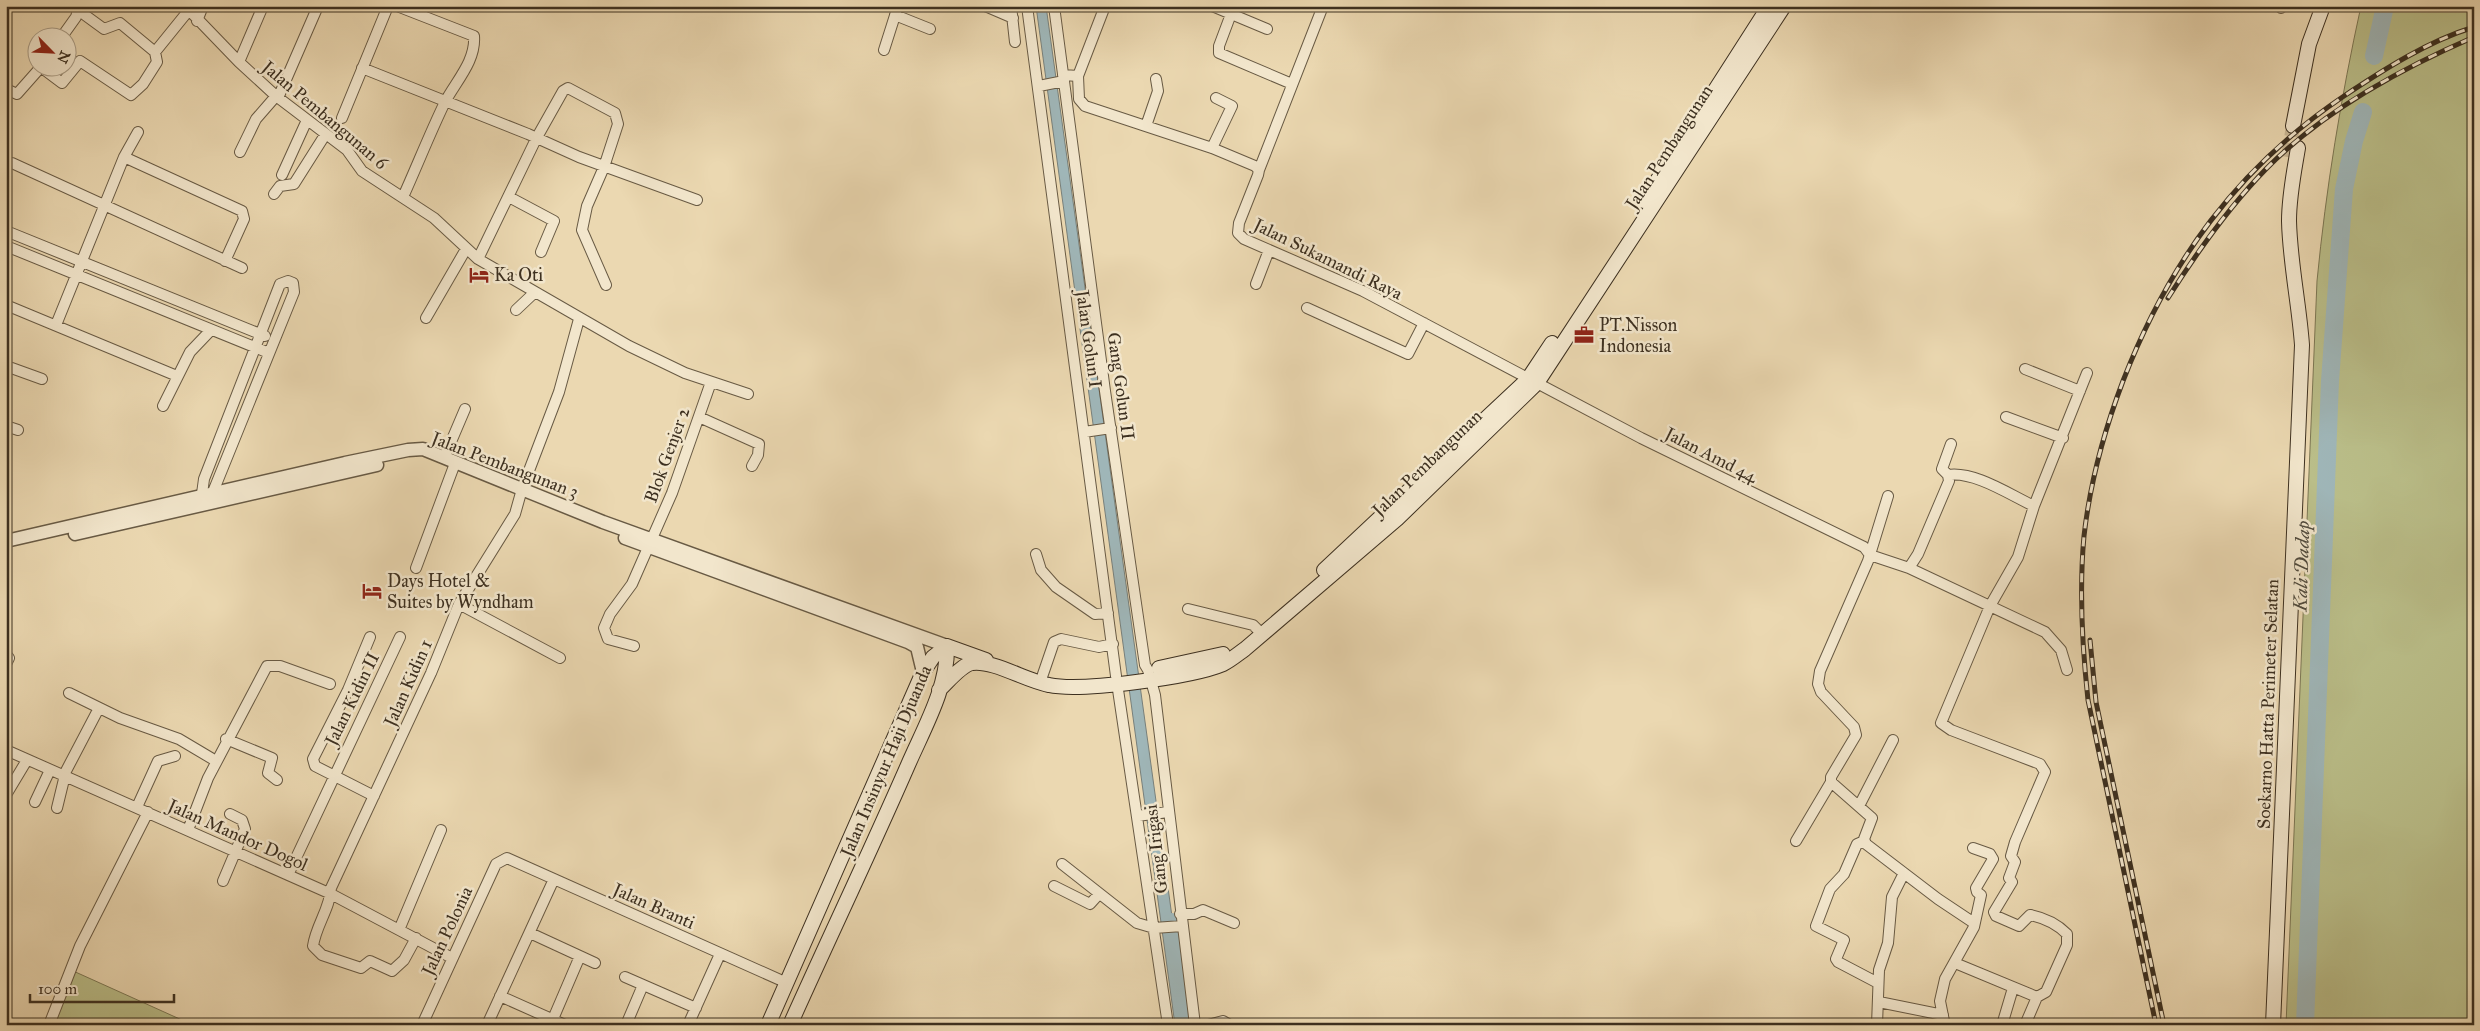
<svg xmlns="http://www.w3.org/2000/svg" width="2480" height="1031" font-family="'IM FELL Great Primer',serif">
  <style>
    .green { fill: #babe89; stroke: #7c7754 }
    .water { fill: #9fb6b8; stroke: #78807b }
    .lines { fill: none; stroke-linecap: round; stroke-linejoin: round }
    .river { stroke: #9fb6b8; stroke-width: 18 }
    .secondary-tunnel { stroke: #c8b694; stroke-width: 14; stroke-dasharray: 14 7; stroke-linecap: butt }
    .minor-casing { stroke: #685a44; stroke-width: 12 }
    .tertiary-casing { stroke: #685a44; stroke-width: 15 }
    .secondary-casing { stroke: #3d3020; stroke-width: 16 }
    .minor { stroke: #f2e6cc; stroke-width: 10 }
    .tertiary { stroke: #f2e6cc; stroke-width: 12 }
    .secondary { stroke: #f2e6cc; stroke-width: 14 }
    .rail-casing { stroke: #3d3020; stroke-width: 5 }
    .rail { stroke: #f2e6cc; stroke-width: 3; stroke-dasharray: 9; stroke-linecap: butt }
    .labels { text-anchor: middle; stroke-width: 5; stroke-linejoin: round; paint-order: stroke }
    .street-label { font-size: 18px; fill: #3d3020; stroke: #f2e6cc }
    .poi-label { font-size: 18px; fill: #3d3020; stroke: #f2e6cc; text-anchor: start }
    .water-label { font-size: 19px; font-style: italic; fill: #514b3e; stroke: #f2e6cc }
  </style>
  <rect width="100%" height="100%" fill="#ebd8b1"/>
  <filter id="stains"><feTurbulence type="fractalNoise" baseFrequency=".004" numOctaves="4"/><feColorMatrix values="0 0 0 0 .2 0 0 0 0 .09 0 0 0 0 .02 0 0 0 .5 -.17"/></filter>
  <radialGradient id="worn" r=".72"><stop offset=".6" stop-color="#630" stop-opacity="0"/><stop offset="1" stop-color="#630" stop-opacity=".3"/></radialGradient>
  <path class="green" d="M2361,6h113v1019h-188l31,-744c9,-93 24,-184 44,-275z
    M71,970l122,55h-150z"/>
  <path class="water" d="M1036,6h10l141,1019h-12z"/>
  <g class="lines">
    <path class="river" d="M2374,56l11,-50
      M1172,922l18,103
      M2305,1025l25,-644 14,-192 10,-48 9,-29"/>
    <path class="secondary-tunnel" d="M2288,157l5,-31"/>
    <defs>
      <path id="minor" d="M185,6l54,56 37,34 71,54 15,21 72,47 44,41 151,87 56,27 63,21
        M397,6l77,30c2,25 -18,45 -29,66 -15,31 -28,64 -42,95
        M985,6l28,12
        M1011,6l4,36
        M1027,6l89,670
        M1054,6l51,385 40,274 3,5 7,25 40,330
        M1212,6l55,23
        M2281,8v-2
        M1231,14l-12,32v7l73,31
        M895,15l35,14
        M197,21l6,-15
        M61,38l15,-21 3,-11
        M884,50l14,-44
        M155,52l34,-42
        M239,62l24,-56
        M42,68l20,15 18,-22 51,34 12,-11 14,-22 -2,-10 -35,-29 -16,6 -26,-19
        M362,68l166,66 51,23 118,43
        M1063,75l15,1 1,23 6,7 127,42 43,18 4,4 -1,5 -19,48 -1,10 6,6 119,52 278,147 223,109 6,8
        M1078,76l27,-70
        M1039,86l25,-5
        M6,89l11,5 23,-26
        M278,98l40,-92
        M342,118l46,-112
        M1146,126l12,-35 -2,-12
        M1212,148l20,-42 -16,-8
        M240,152l16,-33 20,-23
        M124,157l118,54 2,8 -19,42
        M12,163l230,105
        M1259,170l64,-164
        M282,175l25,-55
        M274,194l6,-8 14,-2 31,-49
        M509,197l45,24 -13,31
        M6,231l259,105
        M6,246l263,107
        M478,259l58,-120 27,-48 5,-3 47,25 3,11 -14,43 -17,39 -5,24 24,55
        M1256,284l13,-34
        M6,305l171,71
        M1307,308l101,46 16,-31
        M516,310l18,-17
        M426,318l40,-69
        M56,325l68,-168 14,-25
        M6,366l36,13
        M2025,369l55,22
        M163,406l27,-54 21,-22
        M699,417l60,27 -1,11 -6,11
        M2006,417l57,21
        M6,426l12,4
        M1084,432l27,-4
        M445,456l20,-47
        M1948,475c27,-4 62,20 86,31
        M1888,496l-20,65 -48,110 -2,13 3,8 33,35 2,8 -25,42v5l41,36 -8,21 2,5 72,55 36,24
        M201,501l3,-22 76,-195 8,-3 5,2 1,9 -81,200 1,7
        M1036,554l5,16 15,17 39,27 13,-1
        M1870,555l39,13 9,-14 31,-73 -1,-6 -6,-6 9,-25
        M416,568l38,-102
        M1909,568l136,64 16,18 6,20
        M459,604l101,54
        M1188,609l65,16 5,5
        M370,637l-22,53 -35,69 2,7 59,30
        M634,646l-26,-7 -4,-11 6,-14 22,-30 40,-91 39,-111
        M6,654l3,4 -3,6
        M1042,677l12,-35 7,-3 38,8 14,-3
        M1117,683l51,342
        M69,693l51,25 59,21 37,22
        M226,739l46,19 -4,15 9,7
        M6,750l325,144 121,64
        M6,795l21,-35
        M35,802l15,-32
        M1859,806l34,-66
        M137,807l21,-46 17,-5
        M57,808l9,-37 33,-63
        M1137,816l31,-4
        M188,830l20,-52 59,-112h13l50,18
        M1796,841l35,-59
        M1864,841l-7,3 -13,30 -14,15 -14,37 28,14 -8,19 2,3 40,21
        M1062,864l75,59 17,5 28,-2
        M288,875l112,-238
        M223,881l22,-52 -3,-9 -12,-6
        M1054,886l36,18 9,-10
        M1180,914h14l9,-4 31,13
        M399,930l42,-100
        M530,933l65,30
        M416,938l-12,22 -12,11 -22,-10 -9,7 -39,-13 -9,-9c3,-21 17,-37 18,-58l100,-215 28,-69 56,-90 7,-25 37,-97 20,-73
        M1955,963l82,34
        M625,977l71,31
        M500,996l65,29
        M1879,1002l64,13
        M553,1019l27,-63
        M49,1025l31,-79 68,-134
        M422,1025l74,-161 11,-6 280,125
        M487,1025l67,-146
        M626,1025l17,-40
        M688,1025l32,-71
        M1208,1025l15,-4 7,4
        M1877,1025l2,-55 9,-27 4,-46 12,-24
        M1942,1025l2,-4 -4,-20 5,-22 29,-52 7,-32 -4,-3 -1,-4 17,-29 -3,-5 -17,-6
        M2002,1025l11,-37
        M2025,1025l12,-28 9,-5 21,-47v-11c-10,-10 -22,-16 -37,-19l-11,11 -23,-10 -2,-4 18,-30 -3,-4 6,-16 -4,-6 4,-14 30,-70 -5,-8 -89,-34 -10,-7 49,-117 28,-49 16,-51 53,-133"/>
      <path id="tertiary" d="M75,534l302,-69
        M625,538l283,104 9,5 6,25
        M6,541l339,-78 63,-13 15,-1 180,73 344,124"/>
      <path id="secondary" d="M2293,126l16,-82 14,-38
        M1644,201l125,-195
        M1324,570l204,-191 24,-36
        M947,646l39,14
        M1159,668l64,-14
        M939,690c8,-7 22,-25 33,-27 22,-3 54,18 77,22 32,7 143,-8 174,-21 8,-4 15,-10 22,-15l152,-130 140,-136 247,-377
        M768,1025l155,-353 10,-15 14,-11
        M790,1025c39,-87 80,-173 118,-260 16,-37 40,-78 39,-119
        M2273,1025l29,-680c-3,-42 -12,-82 -13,-124 0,-25 5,-49 9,-73"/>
    </defs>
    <use href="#minor" class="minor-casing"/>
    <use href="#tertiary" class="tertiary-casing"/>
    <use href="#secondary" class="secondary-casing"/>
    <use href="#minor" class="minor"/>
    <use href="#tertiary" class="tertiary"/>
    <use href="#secondary" class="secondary"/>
    <defs>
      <path id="rail" d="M2168,298c29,-46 60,-90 98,-129 57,-58 134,-100 208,-132
        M2090,640l6,62 68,323
        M2156,1025l-68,-325c-6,-55 -9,-110 -4,-164 6,-53 20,-105 39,-155 46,-119 114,-213 221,-285 39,-26 84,-55 130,-69"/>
    </defs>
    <use href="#rail" class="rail-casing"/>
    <use href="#rail" class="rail"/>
  </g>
  <defs>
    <symbol id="hotel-bare" viewBox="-9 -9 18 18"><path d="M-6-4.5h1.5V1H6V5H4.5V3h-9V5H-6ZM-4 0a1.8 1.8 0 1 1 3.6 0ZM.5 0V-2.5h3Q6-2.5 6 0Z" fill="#8f2418" stroke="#f2e6cc" stroke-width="2.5" paint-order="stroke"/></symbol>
    <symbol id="office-bare" viewBox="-9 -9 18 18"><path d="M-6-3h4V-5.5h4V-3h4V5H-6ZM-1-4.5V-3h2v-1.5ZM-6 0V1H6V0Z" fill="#8f2418" stroke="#f2e6cc" stroke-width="2.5" paint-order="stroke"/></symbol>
  </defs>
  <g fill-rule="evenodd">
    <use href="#hotel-bare" x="465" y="261" width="28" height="28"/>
    <use href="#office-bare" x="1570" y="321" width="28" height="28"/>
    <use href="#hotel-bare" x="358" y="577" width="28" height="28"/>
  </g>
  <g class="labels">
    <g class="street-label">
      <text transform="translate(325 115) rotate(40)" y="6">Jalan Pembangunan 6</text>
      <text transform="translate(1669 147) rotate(-57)" y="6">Jalan Pembangunan</text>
      <text transform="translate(1328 259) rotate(26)" y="6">Jalan Sukamandi Raya</text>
      <text transform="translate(1089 339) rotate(82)" y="6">Jalan Golun I</text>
      <text transform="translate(1121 386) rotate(82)" y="6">Gang Golun II</text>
      <text transform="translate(667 455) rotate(-70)" y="6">Blok Genjer 2</text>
      <text transform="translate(1711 455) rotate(27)" y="6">Jalan Amd 44</text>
      <text transform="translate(1427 463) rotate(-44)" y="6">Jalan Pembangunan</text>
      <text transform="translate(505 465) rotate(21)" y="6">Jalan Pembangunan 3</text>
      <text transform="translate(408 683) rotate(-66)" y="6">Jalan Kidin 1</text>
      <text transform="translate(352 699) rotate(-64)" y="6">Jalan Kidin II</text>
      <text transform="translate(2268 704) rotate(-88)" y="6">Soekarno Hatta Perimeter Selatan</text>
      <text transform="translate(886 761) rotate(-67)" y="6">Jalan Insinyur Haji Djuanda</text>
      <text transform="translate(238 835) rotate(24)" y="6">Jalan Mandor Dogol</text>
      <text transform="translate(1156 849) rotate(-97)" y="6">Gang Irigasi</text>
      <text transform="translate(654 906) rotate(24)" y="6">Jalan Branti</text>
      <text transform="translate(447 931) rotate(-65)" y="6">Jalan Polonia</text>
    </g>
    <g class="poi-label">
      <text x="494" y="281">Ka Oti</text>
      <text x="1599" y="331">PT.Nisson<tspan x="1599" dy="21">Indonesia</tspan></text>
      <text x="387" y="587">Days Hotel &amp;<tspan x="387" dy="21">Suites by Wyndham</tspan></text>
    </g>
    <g class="water-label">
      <text transform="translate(2301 566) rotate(-88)" y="7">Kali Dadap</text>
    </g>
  </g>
  <rect width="2480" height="1031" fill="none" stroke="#ebd8b1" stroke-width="25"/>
  <rect x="8" y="8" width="2465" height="1016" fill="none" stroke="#3d3020" stroke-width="2.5"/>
  <rect x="12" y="12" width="2455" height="1006" fill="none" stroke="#3d3020"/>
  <g transform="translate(52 52) rotate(114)"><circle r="24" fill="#f2e6cc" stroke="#aa9d87"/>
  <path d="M0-4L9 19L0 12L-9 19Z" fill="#8f2418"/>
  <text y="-8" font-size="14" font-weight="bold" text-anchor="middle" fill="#3d3020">N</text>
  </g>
  <path d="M30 994v8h144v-8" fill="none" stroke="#3d3020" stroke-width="2.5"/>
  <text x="38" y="994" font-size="15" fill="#3d3020" stroke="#f2e6cc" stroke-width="4" paint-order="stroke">100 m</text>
  <rect width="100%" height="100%" filter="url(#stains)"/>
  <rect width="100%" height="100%" fill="url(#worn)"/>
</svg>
